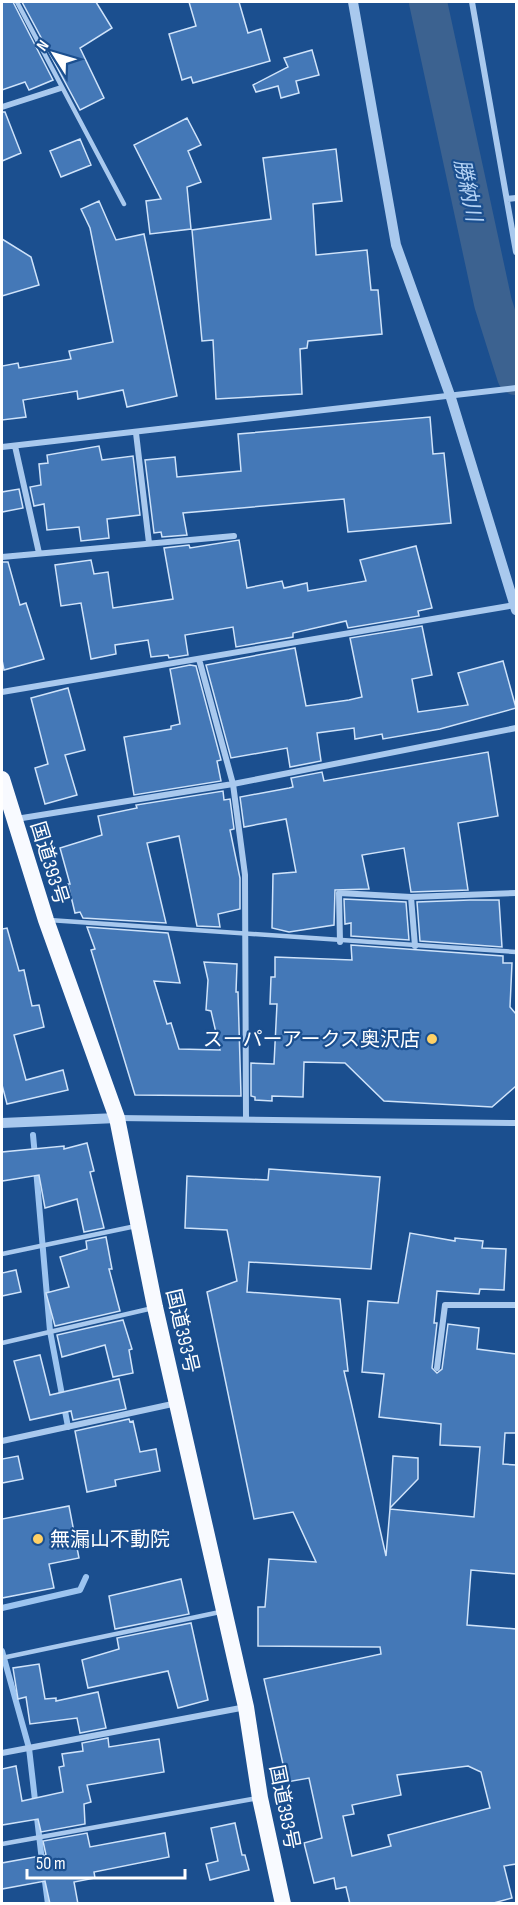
<svg xmlns="http://www.w3.org/2000/svg" width="518" height="1905" font-family="'Sofia Sans Condensed','Noto Sans JP',sans-serif">
  <style>
    .lines { fill: none; stroke-linecap: round; stroke-linejoin: round }
    .stream { stroke: #9cc4f0; stroke-width: 6 }
    .river { stroke: #3c6290; stroke-width: 38 }
    .building { fill: #4478b7; stroke: #cfe3fa; stroke-width: 1.5; fill-rule: evenodd }
    .service { stroke: #a9c9ee; stroke-width: 4.5 }
    .minor { stroke: #a9c9ee; stroke-width: 6 }
    .tertiary { stroke: #a9c9ee; stroke-width: 10 }
    .trunk { stroke: #f8faff; stroke-width: 16 }
    .poi-dot { fill: #ffd166; stroke: #1b4f8f; stroke-width: 2 }
    .labels { text-anchor: middle; stroke-width: 4.5; stroke-linejoin: round; paint-order: stroke }
    .street-label { font-size: 20px; fill: #fff; stroke: #1b4f8f }
    .poi-label { font-size: 20px; fill: #fff; stroke: #1b4f8f; text-anchor: end }
    .water-label { font-size: 21px; font-style: italic; fill: #b5d3f5; stroke: #1b4f8f }
  </style>
  <rect width="100%" height="100%" fill="#1b4f8f"/>
  <g class="lines">
    <path class="stream" d="M33,1135l2,21
      M36,1169l14,162 18,96
      M2,1608l78,-18 6,-13
      M2,1651l27,97 13,113
      M44,1874l4,30"/>
    <path class="river" d="M428,2l65,301 23,73"/>
  </g>
  <path class="building" d="M2,2h11l40,78 -24,10 -4,-8 -23,8z
    M22,2h74l16,26 -32,20 24,50 -24,12z
    M189,2h50l9,31 13,-4 9,32 -77,22 -2,-6 -9,3 -13,-46 27,-8z
    M312,50l7,25 -23,6 3,12 -18,5 -3,-12 -22,6 -3,-7 35,-18 -4,-9z
    M2,112h3l16,41 -19,8z
    M187,118l14,27 -13,6 13,31 -14,5 4,42 -41,5 -4,-33 15,-2 -27,-54z
    M80,139l11,26 -30,12 -11,-26z
    M336,149l6,52 -29,3 3,51 51,-5 4,40h7l4,44 -74,7 -1,7 -7,1 2,45 -86,5 -3,-59 -11,1 -10,-111 79,-11 -8,-61z
    M99,201l17,39 28,-6 33,162 -50,11 -4,-17 -45,9 -1,-8 -54,9 3,17 -24,3v-54l16,-3 1,5 52,-9 -2,-8 44,-9 -23,-114 -9,-19z
    M2,239l29,18 8,28 -37,11z
    M430,417l3,37 11,-1 7,70 -103,9 -4,-33 -161,14 4,22 -25,2 -1,-5 -7,1 -9,-73 30,-3 2,20 64,-6 -3,-37z
    M99,446l3,14 31,-4 7,59 -33,4 2,19 -28,3 -2,-14 -32,3 -3,-26 -10,2 -4,-19 11,-2 -2,-21 9,-1 -1,-8z
    M19,489l4,19 -21,4v-20z
    M239,540l8,48 35,-7 2,7 23,-5 1,8 58,-10 -6,-21 56,-14 16,62 -14,3 1,5 -71,12 -2,-7 -53,12v4l-57,10 -3,-20 -48,8 3,20 -19,3 -1,-3 -17,2 -3,-17 -33,5 1,9 -25,5 -10,-56 -20,3 -6,-41 36,-5 3,14 14,-2 5,36 60,-9 -9,-51 25,-3 1,3z
    M2,562h6l12,43 6,-2 18,56 -40,11 -2,-10z
    M422,626l10,49 -20,4 6,33 50,-7 -10,-32 45,-12 13,47 -76,21 -57,10 -1,-5 -27,5 -1,-11 -37,5 4,28 -31,6 -3,-19 -56,10 -25,-93 89,-17 11,58 43,-6 13,-3 -12,-59z
    M190,665l6,1 25,94 -4,1 4,20 -87,14 -10,-58 47,-8v-3l9,-2 -10,-55z
    M68,688l17,62 -20,5 12,40 -32,9 -10,-36 13,-4 -17,-66z
    M488,752l10,64 -40,7 10,67 -57,2 -7,-44 -42,7 7,34 -34,1 -1,35 -45,7 -17,-4 1,-54 23,-2 -10,-53 -42,8 -4,-30 49,-9 4,-1 -2,-9 31,-6 2,9z
    M223,791l1,9 6,-1 4,30 -4,1 10,48v31l-22,5 2,13 -23,-1 -18,-90 -32,7 19,80 -83,-5 -3,-6 -5,1 -7,-29h2l-10,-36 42,-13 -4,-19 39,-8 -1,-3z
    M344,899l62,3 3,38 -58,-4v-13l-6,1z
    M470,900h29l3,47 -82,-6 -3,-39z
    M87,927l81,6 12,50 -26,-2 13,43 4,-1 8,26 41,1 -9,-39 -5,-1 2,-30 -4,-18 33,2 -1,28h2l3,104 -106,-1 -44,-145 4,-1z
    M7,928l12,43 5,-1 8,36 7,-1 5,22 -30,8 12,45 37,-10 5,20 -61,14 -5,-19v-156z
    M351,945l152,11v7h9l-2,44 6,7v72l-24,21 -108,-6 -39,-38 -41,-1 -1,35 -31,-1v5l-17,-1v-3l-4,-1v-33l23,1 3,-60h-7l1,-27h4v-20l77,3z
    M87,1143l7,28 -4,1 14,56 -20,4 -7,-33 -32,9 -6,-33 -37,6v-29l62,-6v3z
    M269,1169l111,8 -9,92 -122,-7 -2,30 93,7 8,72h-4l42,185 4,-47 84,8 6,-70 -40,-2 1,-21 -62,-7 5,-43 -22,-2 6,-71 30,2 12,-70 45,8v-3l28,3 -1,7 24,1 -2,41 -24,-1 -1,5 -42,-3 -3,32h3l-5,45 5,5 5,-4 6,-45 31,4 -2,21 39,5v79h-11l-2,31 13,1v109l-45,-4 -4,55 49,4v235l-12,2 8,32 -22,6h-140l-4,-17 -10,2 -2,-11 -20,5 -10,-40 18,-5 -13,-60 -22,4 -23,-103 117,-25 -1,-7 -122,-1v-39h7l4,-48 47,3 -23,-50 -39,7 -47,-227 30,-11 -10,-51 -42,-2 2,-52 81,4zM468,1766l13,6 9,36 -102,27 3,11 -39,10 -9,-40 11,-2 -2,-9 49,-10 -4,-20z
    M106,1237l6,32h-3l11,42 -65,15 -9,-33 23,-6 -9,-30 27,-8 -1,-8z
    M16,1270l5,22 -19,4v-23z
    M123,1320l9,29 -3,1 4,23 -20,4 -8,-32 -43,12 -5,-22z
    M40,1355l10,40 69,-16 7,30 -53,11 -2,-9 -41,9 -16,-59z
    M129,1419l1,3 3,-1 7,31 16,-3 4,22 -45,9 1,6 -29,6 -12,-61z
    M18,1456l5,23 -21,4v-24z
    M393,1456l25,2v21l-28,29z
    M69,1506l10,52 -30,6 5,24 -52,10v-79z
    M181,1579l8,35 -74,15 -6,-33z
    M191,1623l17,77 -30,8 -10,-37 -80,17 -6,-28 37,-11 -2,-11z
    M39,1664l6,35 11,-1v3l42,-9 8,36 -26,5 -3,-15 -47,6 -4,-27 -8,2 -5,-31z
    M108,1738l1,9 50,-8 5,33 -77,13 4,17 -7,2 1,20 -44,8 -3,-13 -36,6v-56l14,-3 6,35 41,-9 -4,-25 5,-1 -2,-12 21,-3 -1,-8z
    M235,1823l7,32h3l4,15 -39,10 -4,-16 12,-3 -7,-33z
    M87,1833l3,14 75,-14 4,24 -75,15 1,6 -21,4 4,22h-28l-5,-23 -43,8v-26l44,-8 -3,-14z"/>
  <g class="lines">
    <path class="service" d="M17,2l107,202
      M49,920l467,32
      M2,1254l134,-28
      M2,1343l151,-35
      M2,1658l218,-46
      M2,1844l256,-46"/>
    <path class="minor" d="M472,2l44,250
      M2,107l59,-19
      M507,199l9,-1
      M136,433l13,110
      M15,446l24,107
      M2,447l514,-59
      M2,557l232,-21
      M199,659l34,125 12,91 1,243
      M2,692l513,-87
      M16,819l217,-35 283,-56
      M340,942l-1,-49 72,4
      M415,946l-4,-49 105,-4
      M118,1118l398,5
      M437,1368l8,-63h71
      M2,1441l175,-38
      M2,1753l244,-46"/>
    <path class="tertiary" d="M353,2l43,243 55,153 65,212
      M2,1123l115,-5"/>
    <path class="trunk" d="M2,779l44,141 71,198 38,189 91,400 14,91 23,106"/>
  </g>
  <g class="poi-dot">
    <circle cx="432" cy="1039" r="6"/>
    <circle cx="38" cy="1539" r="6"/>
  </g>
  <g class="labels">
    <g class="street-label">
      <text transform="translate(50 863) rotate(73)" y="7">国道393号</text>
      <text transform="translate(183 1331) rotate(77)" y="7">国道393号</text>
      <text transform="translate(285 1807) rotate(79)" y="7">国道393号</text>
    </g>
    <g class="poi-label">
      <text x="420" y="1046">スーパーアークス奥沢店</text>
      <text x="50" y="1546" text-anchor="start">無漏山不動院</text>
    </g>
    <g class="water-label">
      <text transform="translate(468 190) rotate(78)" y="7">勝納川</text>
    </g>
  </g>
  <rect width="518" height="1905" fill="none" stroke="#ffffff" stroke-width="6"/>
  <g transform="translate(54 54) rotate(307)" stroke="#1b4f8f" stroke-width="4.5" paint-order="stroke">
  <path d="M0-4.5L10 22L0 15L-10 22Z" fill="#ffffff"/>
  <text y="-9" font-size="16" font-weight="bold" text-anchor="middle" fill="#ffffff">N</text>
  </g>
  <path d="M27 1869v9h158v-9" fill="none" stroke="#ffffff" stroke-width="3"/>
  <text x="36" y="1869" font-size="18" fill="#ffffff" stroke="#1b4f8f" stroke-width="4.5" paint-order="stroke">50 m</text>
</svg>
